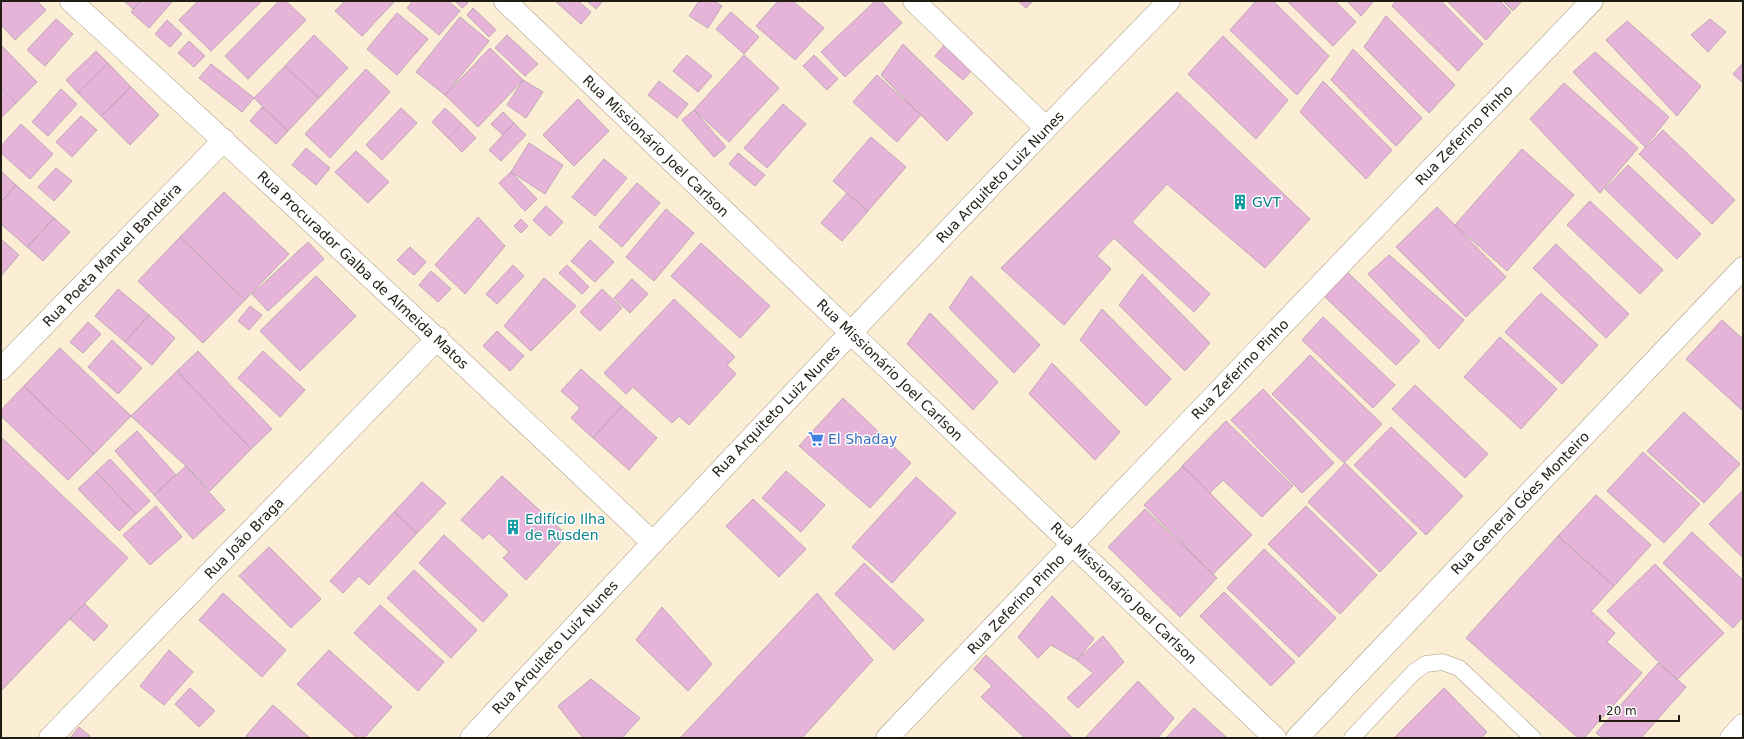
<svg xmlns="http://www.w3.org/2000/svg" width="1744" height="739" font-family="'DejaVu Sans',sans-serif">
  <style>
    .building { fill: #e6b4d9; stroke: #bfa7b8 }
    .lines { fill: none; stroke-linecap: round; stroke-linejoin: round }
    .lane-casing { stroke: #a59981; stroke-width: 17 }
    .street-casing { stroke: #a59981; stroke-width: 23 }
    .secondary-casing { stroke: #a59981; stroke-width: 23 }
    .highway-casing { stroke: #a59981; stroke-width: 23 }
    .lane { stroke: #fff; stroke-width: 16 }
    .street { stroke: #fff; stroke-width: 22 }
    .secondary { stroke: #fff; stroke-width: 22 }
    .highway { stroke: #fff; stroke-width: 22 }
    .labels { text-anchor: middle; stroke-width: 3; stroke-linejoin: round; paint-order: stroke }
    .street-label { font-size: 14px; fill: #221d14; stroke: #fff }
    .culture-label { font-size: 14px; fill: #0d838f; stroke: #fff; text-anchor: start }
    .shop-label { font-size: 14px; fill: #366cbe; stroke: #fff; text-anchor: start }
  </style>
  <rect width="100%" height="100%" fill="#fbeed4"/>
  <path class="building" d="M1,1h36l9,9 -31,30 -14,-15z
    M124,1h17l-8,8z
    M141,1h32l-24,27 -18,-16z
    M198,1h64l-51,50 -32,-31z
    M279,1h7l20,19 -58,59 -23,-23z
    M345,1h50l-33,35 -27,-25z
    M413,1h35l12,10 -21,24 -32,-27z
    M455,1h11l2,2 -6,5z
    M555,1h23l13,11 -10,12z
    M587,1h16l-7,8z
    M699,1h15l8,5 -14,22 -19,-12z
    M778,1h15l31,27 -29,32 -39,-34z
    M875,1h6l21,22 -57,54 -24,-25z
    M1018,1h15l-7,7z
    M1256,1h17l56,55 -32,39 -67,-65z
    M1287,1h48l21,21 -23,24z
    M1347,1h27l-13,15z
    M1396,1h45l42,43 -25,27 -66,-65z
    M1447,1h53l11,11 -25,28z
    M1503,1h19l-9,10z
    M473,8l23,22 -7,7 -22,-22z
    M731,12l28,25 -15,17 -28,-25z
    M397,13l31,26 -31,36 -30,-26z
    M1386,16l69,69 -26,28 -65,-66z
    M460,17l29,24 -44,54 -29,-23z
    M56,19l17,15 -28,32 -18,-16z
    M1710,19l16,13 -18,20 -17,-17z
    M167,20l15,14 -12,13 -15,-13z
    M1627,21l74,65 -24,30 -71,-76z
    M314,35l34,33 -29,30 -34,-32z
    M507,35l31,29 -13,12 -30,-28z
    M1223,36l65,64 -32,39 -68,-65z
    M189,41l16,15 -11,11 -16,-14z
    M903,44l70,69 -26,28 -66,-66z
    M1,45l36,37 -21,21 -15,-15z
    M944,45l28,25 -9,10 -28,-24z
    M490,48l33,32 -45,47 -33,-32z
    M1353,49l69,69 -26,28 -65,-66z
    M96,51l12,12 -30,30 -12,-13z
    M1595,52l74,65 -24,30 -72,-75z
    M687,55l25,21 -14,16 -25,-21z
    M744,55l35,33 -50,54 -35,-32z
    M814,55l24,24 -11,11 -24,-24z
    M108,63l23,24 -30,29 -23,-23z
    M1743,63v20l-10,-9z
    M211,64l43,34 -12,14 -43,-34z
    M285,66l34,32 -31,33 -34,-33z
    M366,69l24,23 -60,66 -25,-24z
    M877,75l44,40 -24,27 -44,-40z
    M523,80l20,12 -17,26 -19,-13z
    M659,81l29,23 -11,14 -29,-23z
    M1323,81l69,69 -26,29 -66,-67z
    M1564,83l74,65 -38,45 -70,-74z
    M131,87l28,28 -29,30 -29,-29z
    M1,88l15,15 -15,15z
    M61,89l16,15 -29,32 -16,-14z
    M1177,92l133,127 -45,49 -98,-84 -35,38 78,72 -16,18 -80,-74 -17,18 14,13 -47,56 -63,-57z
    M578,99l31,32 -35,35 -31,-31z
    M783,104l23,20 -39,44 -23,-20z
    M262,107l26,24 -12,13 -26,-23z
    M401,108l16,15 -35,37 -16,-15z
    M445,108l17,16 -14,14 -16,-16z
    M694,110l32,37 -12,10 -32,-37z
    M503,112l11,11 -11,12 -12,-11z
    M81,116l16,14 -25,27 -16,-15z
    M514,123l12,12 -25,26 -12,-11z
    M21,124l32,30 -23,25 -29,-26v-7z
    M462,124l14,14 -14,14 -14,-14z
    M1663,130l72,70 -23,24 -73,-70z
    M871,137l35,30 -38,44 -35,-30z
    M529,143l34,22 -18,29 -34,-22z
    M306,148l24,20 -14,17 -24,-20z
    M1522,149l52,46 -67,76 -52,-46z
    M356,151l33,31 -21,21 -33,-31z
    M738,153l27,22 -10,11 -26,-22z
    M604,159l23,19 -32,38 -23,-19z
    M1628,165l73,69 -24,25 -72,-70z
    M56,168l16,13 -18,20 -16,-14z
    M1,171l15,14 -15,17z
    M511,172l26,27 -12,12 -26,-28z
    M637,183l23,20 -38,44 -23,-20z
    M16,185l38,33 -27,29 -26,-23v-22z
    M224,192l65,62 -44,46 -65,-63z
    M847,193l21,18 -26,30 -21,-18z
    M1590,201l73,69 -23,24 -73,-69z
    M546,206l17,16 -13,14 -17,-16z
    M1437,207l69,70 -40,40 -70,-70z
    M666,209l28,24 -40,48 -28,-24z
    M478,217l27,29 -40,48 -30,-29z
    M54,218l16,14 -27,29 -16,-14z
    M521,219l7,7 -7,7 -7,-7z
    M180,237l65,63 -42,43 -65,-62z
    M1,239l18,16 -18,21z
    M590,240l24,22 -19,20 -24,-21z
    M308,242l16,17 -56,52 -16,-17z
    M701,243l69,63 -30,32 -69,-62z
    M1556,244l73,70 -23,24 -73,-70z
    M410,247l16,15 -12,13 -17,-15z
    M1389,255l75,65 -25,29 -71,-75z
    M513,265l11,11 -27,28 -11,-10z
    M567,265l22,22 -7,7 -23,-21z
    M431,271l20,18 -13,13 -19,-17z
    M1347,272l73,69 -24,24 -72,-69z
    M1142,274l68,69 -25,28 -66,-66z
    M316,276l40,40 -56,55 -40,-40z
    M971,276l69,69 -26,28 -65,-65z
    M544,278l32,28 -45,45 -27,-25z
    M632,279l16,15 -18,19 -16,-15z
    M118,289l31,26 -24,27 -30,-26z
    M602,289l20,19 -22,23 -20,-19z
    M1541,293l57,52 -36,39 -57,-52z
    M674,299l61,58 -8,8 9,9 -47,51 -10,-9 -7,7 -39,-36 -7,7 -22,-21z
    M250,306l12,9 -13,15 -11,-9z
    M1102,309l69,70 -25,27 -66,-66z
    M930,313l68,69 -25,28 -66,-66z
    M149,315l26,23 -23,27 -27,-23z
    M1323,317l72,68 -22,23 -71,-68z
    M1722,320l21,19v72l-57,-52z
    M88,322l13,12 -18,19 -13,-11z
    M497,331l27,25 -14,15 -27,-25z
    M1500,337l57,52 -36,40 -57,-52z
    M112,340l30,28 -24,26 -30,-27z
    M60,348l71,68 -37,38 -70,-68z
    M198,351l74,78 -21,20 -74,-78z
    M263,351l42,39 -25,27 -42,-39z
    M1310,355l72,69 -38,39 -72,-69z
    M1052,363l68,69 -25,28 -66,-66z
    M581,369l41,37 -29,32 -22,-20 9,-10 -19,-17z
    M177,371l74,78 -41,42 -24,-25 -55,-50z
    M1415,385l73,69 -23,24 -73,-69z
    M24,386l70,68 -26,26 -67,-64v-6z
    M1263,389l71,74 -32,30 -71,-73z
    M843,398l68,65 -41,45 -71,-62z
    M622,406l35,32 -28,32 -36,-32z
    M1684,412l56,52 -36,39 -57,-52z
    M1226,421l67,65 -31,31 -39,-37 -13,13 -28,-27z
    M1391,427l72,69 -37,39 -72,-70z
    M137,431l39,44 -22,20 -39,-44z
    M1,437l127,121 -127,133z
    M1643,452l57,52 -36,39 -57,-52z
    M110,459l40,42 -14,13 -40,-42z
    M1345,463l72,70 -37,39 -72,-70z
    M186,466l39,44 -32,29 -39,-44z
    M1183,466l69,69 -39,39 -69,-69z
    M786,471l39,34 -24,27 -39,-34z
    M96,472l40,42 -17,17 -41,-42z
    M502,476l65,59 -41,45 -23,-22 6,-6 -20,-19 -6,6 -22,-19z
    M916,477l40,36 -64,70 -40,-36z
    M422,482l24,21 -29,30 -23,-21z
    M1743,490v68l-34,-34z
    M1596,495l55,50 -37,41 -56,-50z
    M753,499l53,50 -27,28 -53,-51z
    M156,506l26,31 -32,28 -27,-30z
    M1306,506l71,69 -37,39 -72,-70z
    M1145,509l72,69 -37,39 -72,-70z
    M394,512l23,21 -48,52 -10,-9 -16,17 -13,-12z
    M1692,532l51,48v37l-10,11 -70,-65z
    M444,535l64,60 -25,27 -64,-59z
    M1558,536l56,50 -23,25 24,22 -8,9 35,31 -58,65h-6l-112,-100z
    M269,547l52,52 -30,29 -52,-52z
    M1264,549l72,69 -37,39 -72,-69z
    M864,563l60,57 -30,30 -59,-56z
    M1655,564l69,69 -47,47 -70,-69z
    M414,570l63,60 -26,28 -64,-60z
    M1224,592l71,70 -24,24 -71,-70z
    M223,593l63,57 -24,27 -63,-57z
    M817,593l56,67 -71,78h-122z
    M1052,596l42,43 -17,21 -26,-15 -13,13 -20,-21z
    M85,604l23,22 -14,15 -24,-22z
    M380,605l64,57 -26,29 -64,-58z
    M662,607l50,57 -24,27 -52,-51z
    M1103,636l21,26 -46,46 -11,-10 26,-25 -16,-13z
    M169,650l24,22 -29,33 -24,-19z
    M329,650l63,57 -28,31h-7l-60,-54z
    M986,655l87,83h-48l-44,-41 11,-11 -18,-17z
    M1658,663l28,24 -45,51h-39l-6,-5z
    M591,679l49,39 -18,20h-39l-25,-32z
    M1138,681l36,37 -16,20h-73z
    M190,688l25,23 -16,16 -24,-23z
    M1444,688l43,44 -6,6h-87z
    M273,705l37,33h-62l-2,-2z
    M1194,708l32,29 -1,1h-59z
    M79,727l11,9 -1,2h-19z"/>
  <g class="lines">
    <defs>
      <path id="lane" d="M1352,738l62,-66 12,-8 16,-2 17,6 74,70"/>
      <path id="street" d="M71,1c196,178 389,359 581,541
        M505,1l346,332
        M914,1l132,127
        M1,369l223,-229
        M50,738l388,-400
        M887,738l705,-737
        M1297,738l446,-470"/>
      <path id="secondary" d="M851,333l424,405
        M471,738c230,-248 462,-494 698,-737"/>
      <path id="highway" d="M1731,738l12,-13"/>
    </defs>
    <use href="#lane" class="lane-casing"/>
    <use href="#street" class="street-casing"/>
    <use href="#secondary" class="secondary-casing"/>
    <use href="#highway" class="highway-casing"/>
    <use href="#lane" class="lane"/>
    <use href="#street" class="street"/>
    <use href="#secondary" class="secondary"/>
    <use href="#highway" class="highway"/>
  </g>
  <defs>
    <symbol id="building-bare" viewBox="-9 -9 18 18"><path d="M-4-6H4V6H1V3H-1V6H-4ZM-2.5-4.3h1.7v1.8h-1.7ZM.8-4.3h1.7v1.8H.8ZM-2.5-1h1.7V.8h-1.7ZM.8-1h1.7V.8H.8Z" fill="#0f9aa8" stroke="#fff" stroke-width="2.5" paint-order="stroke"/></symbol>
    <symbol id="supermarket-bare" viewBox="-9 -9 18 18"><path d="M-6-5.5h2.5l.6 2H6L4.5 2H-2.5L-4.4-4H-6ZM-1.5 3.2a1.3 1.3 0 1 0 .1 0ZM3 3.2a1.3 1.3 0 1 0 .1 0Z" fill="#3f7fe0" stroke="#fff" stroke-width="2.5" paint-order="stroke"/></symbol>
  </defs>
  <g fill-rule="evenodd">
    <use href="#building-bare" x="1229" y="191" width="22" height="22"/>
    <use href="#supermarket-bare" x="805" y="428" width="22" height="22"/>
    <use href="#building-bare" x="502" y="516" width="22" height="22"/>
  </g>
  <g class="labels">
    <g class="street-label">
      <text transform="translate(1464 135) rotate(-46)" y="5">Rua Zeferino Pinho</text>
      <text transform="translate(656 146) rotate(44)" y="5">Rua Missionário Joel Carlson</text>
      <text transform="translate(1000 177) rotate(-46)" y="5">Rua Arquiteto Luiz Nunes</text>
      <text transform="translate(112 255) rotate(-46)" y="5">Rua Poeta Manuel Bandeira</text>
      <text transform="translate(363 270) rotate(43)" y="5">Rua Procurador Galba de Almeida Matos</text>
      <text transform="translate(1240 369) rotate(-46)" y="5">Rua Zeferino Pinho</text>
      <text transform="translate(890 370) rotate(44)" y="5">Rua Missionário Joel Carlson</text>
      <text transform="translate(776 411) rotate(-46)" y="5">Rua Arquiteto Luiz Nunes</text>
      <text transform="translate(1520 503) rotate(-46)" y="5">Rua General Góes Monteiro</text>
      <text transform="translate(244 538) rotate(-46)" y="5">Rua João Braga</text>
      <text transform="translate(1124 593) rotate(44)" y="5">Rua Missionário Joel Carlson</text>
      <text transform="translate(1016 604) rotate(-46)" y="5">Rua Zeferino Pinho</text>
      <text transform="translate(555 647) rotate(-47)" y="5">Rua Arquiteto Luiz Nunes</text>
    </g>
    <g class="culture-label">
      <text x="1252" y="207">GVT</text>
      <text x="525" y="524">Edifício Ilha<tspan x="525" dy="16">de Rusden</tspan></text>
    </g>
    <g class="shop-label">
      <text x="828" y="444">El Shaday</text>
    </g>
  </g>
  <rect width="1744" height="739" fill="none" stroke="#221d14" stroke-width="4"/>
  <path d="M1600 715v6h79v-6" fill="none" stroke="#221d14" stroke-width="2"/>
  <text x="1606" y="715" font-size="12" fill="#221d14" stroke="#ffffff" stroke-width="3" paint-order="stroke">20 m</text>
</svg>
